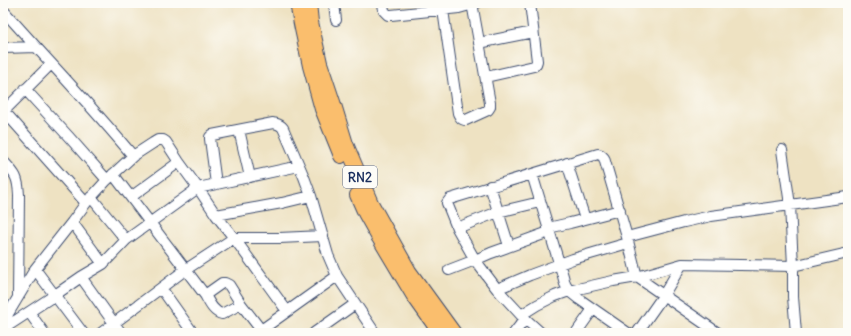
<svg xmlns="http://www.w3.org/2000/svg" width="851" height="336" font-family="Delius,sans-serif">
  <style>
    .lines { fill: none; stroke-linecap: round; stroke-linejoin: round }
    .minor-casing { stroke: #3b4a6d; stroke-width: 12 }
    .highway-casing { stroke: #3b4a6d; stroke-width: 16 }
    .minor { stroke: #fff; stroke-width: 10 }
    .highway { stroke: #fabe6d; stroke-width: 14 }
    .labels { text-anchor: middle; stroke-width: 3; stroke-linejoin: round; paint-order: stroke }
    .shield { fill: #fdfcf7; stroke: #5f6c8c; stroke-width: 1 }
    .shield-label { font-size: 13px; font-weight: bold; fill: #1b2f5e }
  </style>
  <rect width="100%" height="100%" fill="#fdfcf7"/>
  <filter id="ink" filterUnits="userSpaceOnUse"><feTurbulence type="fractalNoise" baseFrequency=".025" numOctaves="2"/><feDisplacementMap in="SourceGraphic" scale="8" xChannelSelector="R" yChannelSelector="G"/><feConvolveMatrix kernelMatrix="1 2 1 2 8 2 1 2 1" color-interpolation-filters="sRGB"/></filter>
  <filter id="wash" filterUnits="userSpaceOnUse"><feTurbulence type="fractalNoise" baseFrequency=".012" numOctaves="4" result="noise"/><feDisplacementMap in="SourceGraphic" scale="16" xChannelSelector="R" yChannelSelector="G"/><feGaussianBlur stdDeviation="0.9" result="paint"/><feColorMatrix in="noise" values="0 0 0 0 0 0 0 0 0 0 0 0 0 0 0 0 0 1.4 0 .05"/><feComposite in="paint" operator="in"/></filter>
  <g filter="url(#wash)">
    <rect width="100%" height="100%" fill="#eee2c2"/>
  </g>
  <g filter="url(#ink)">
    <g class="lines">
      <defs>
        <path id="minor" d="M334,3l2,17
          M383,3l1,8 4,4h3l68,-7 18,-5
          M3,10c43,49 89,96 130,146
          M443,10l15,103c2,4 3,7 8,7l22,-10 2,-3v-4l-18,-100
          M479,43l54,-11
          M3,48l33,-1
          M486,77l48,-11 2,-2 1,-3 -7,-58
          M25,89l44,48 38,43
          M4,111l82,92
          M3,112l48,-48
          M239,130l11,47
          M782,150l8,55 3,61v31l3,36
          M3,161c12,13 15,15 16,34l-1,102
          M567,163l18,56
          M113,174l92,121c4,7 8,17 17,19l19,-10
          M532,174l31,102 2,8 4,7 10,8 49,34
          M216,184l-6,-45v-2l2,-2 61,-12c4,1 7,1 10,5l21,49 7,19 17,59 9,21 38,57
          M490,186l19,60
          M91,197l35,43
          M131,197l48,-35
          M216,215l66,-12 29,-7
          M72,222l31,42
          M457,228l41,-16 42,-10
          M548,228l22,-5 50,-13
          M627,237l57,-15 27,-6 137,-19
          M35,269l48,64
          M449,270l26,-10 16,-7 58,-21
          M81,277l40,56
          M161,288l32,45
          M497,289l33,-14 43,-16 55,-16
          M205,295l17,-12h3l4,2 12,19 20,26
          M29,312l15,21
          M521,315l16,-10 18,-9 14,-5 44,-10 24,-4 45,-13 111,2 55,-13
          M3,328l5,-14 27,-45 37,-47 14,-19 21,-23 26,-24 20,-13 5,-3h5l3,2 13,20 19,26 18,27 18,23 53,73
          M3,329l52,-34 26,-18 22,-13 23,-24 72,-52 101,-22
          M101,333l84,-63 49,-32h45l44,-2
          M257,333l80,-57
          M314,333l41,-29
          M514,333l11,-14
          M541,333l-20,-18 -24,-26 -22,-29 -18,-32 -10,-25 3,-4 148,-45 3,1 3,3 23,79 10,40 81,56
          M576,333l17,-24
          M637,333l26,-37 19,-32"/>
        <path id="highway" d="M297,3l4,21 9,42 12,43 19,47
          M309,3l2,19 9,41 15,45 11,36 25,59 38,68 45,62
          M357,195l8,18 14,25 34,57 27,38"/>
      </defs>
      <use href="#minor" class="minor-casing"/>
      <use href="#highway" class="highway-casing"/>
      <use href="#minor" class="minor"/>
      <use href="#highway" class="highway"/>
    </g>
  </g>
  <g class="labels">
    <rect class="shield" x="343" y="166" width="34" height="22" rx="3"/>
    <g class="shield-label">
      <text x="360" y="182">RN2</text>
    </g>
  </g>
  <rect width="851" height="336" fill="none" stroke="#fdfcf7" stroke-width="16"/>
</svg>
